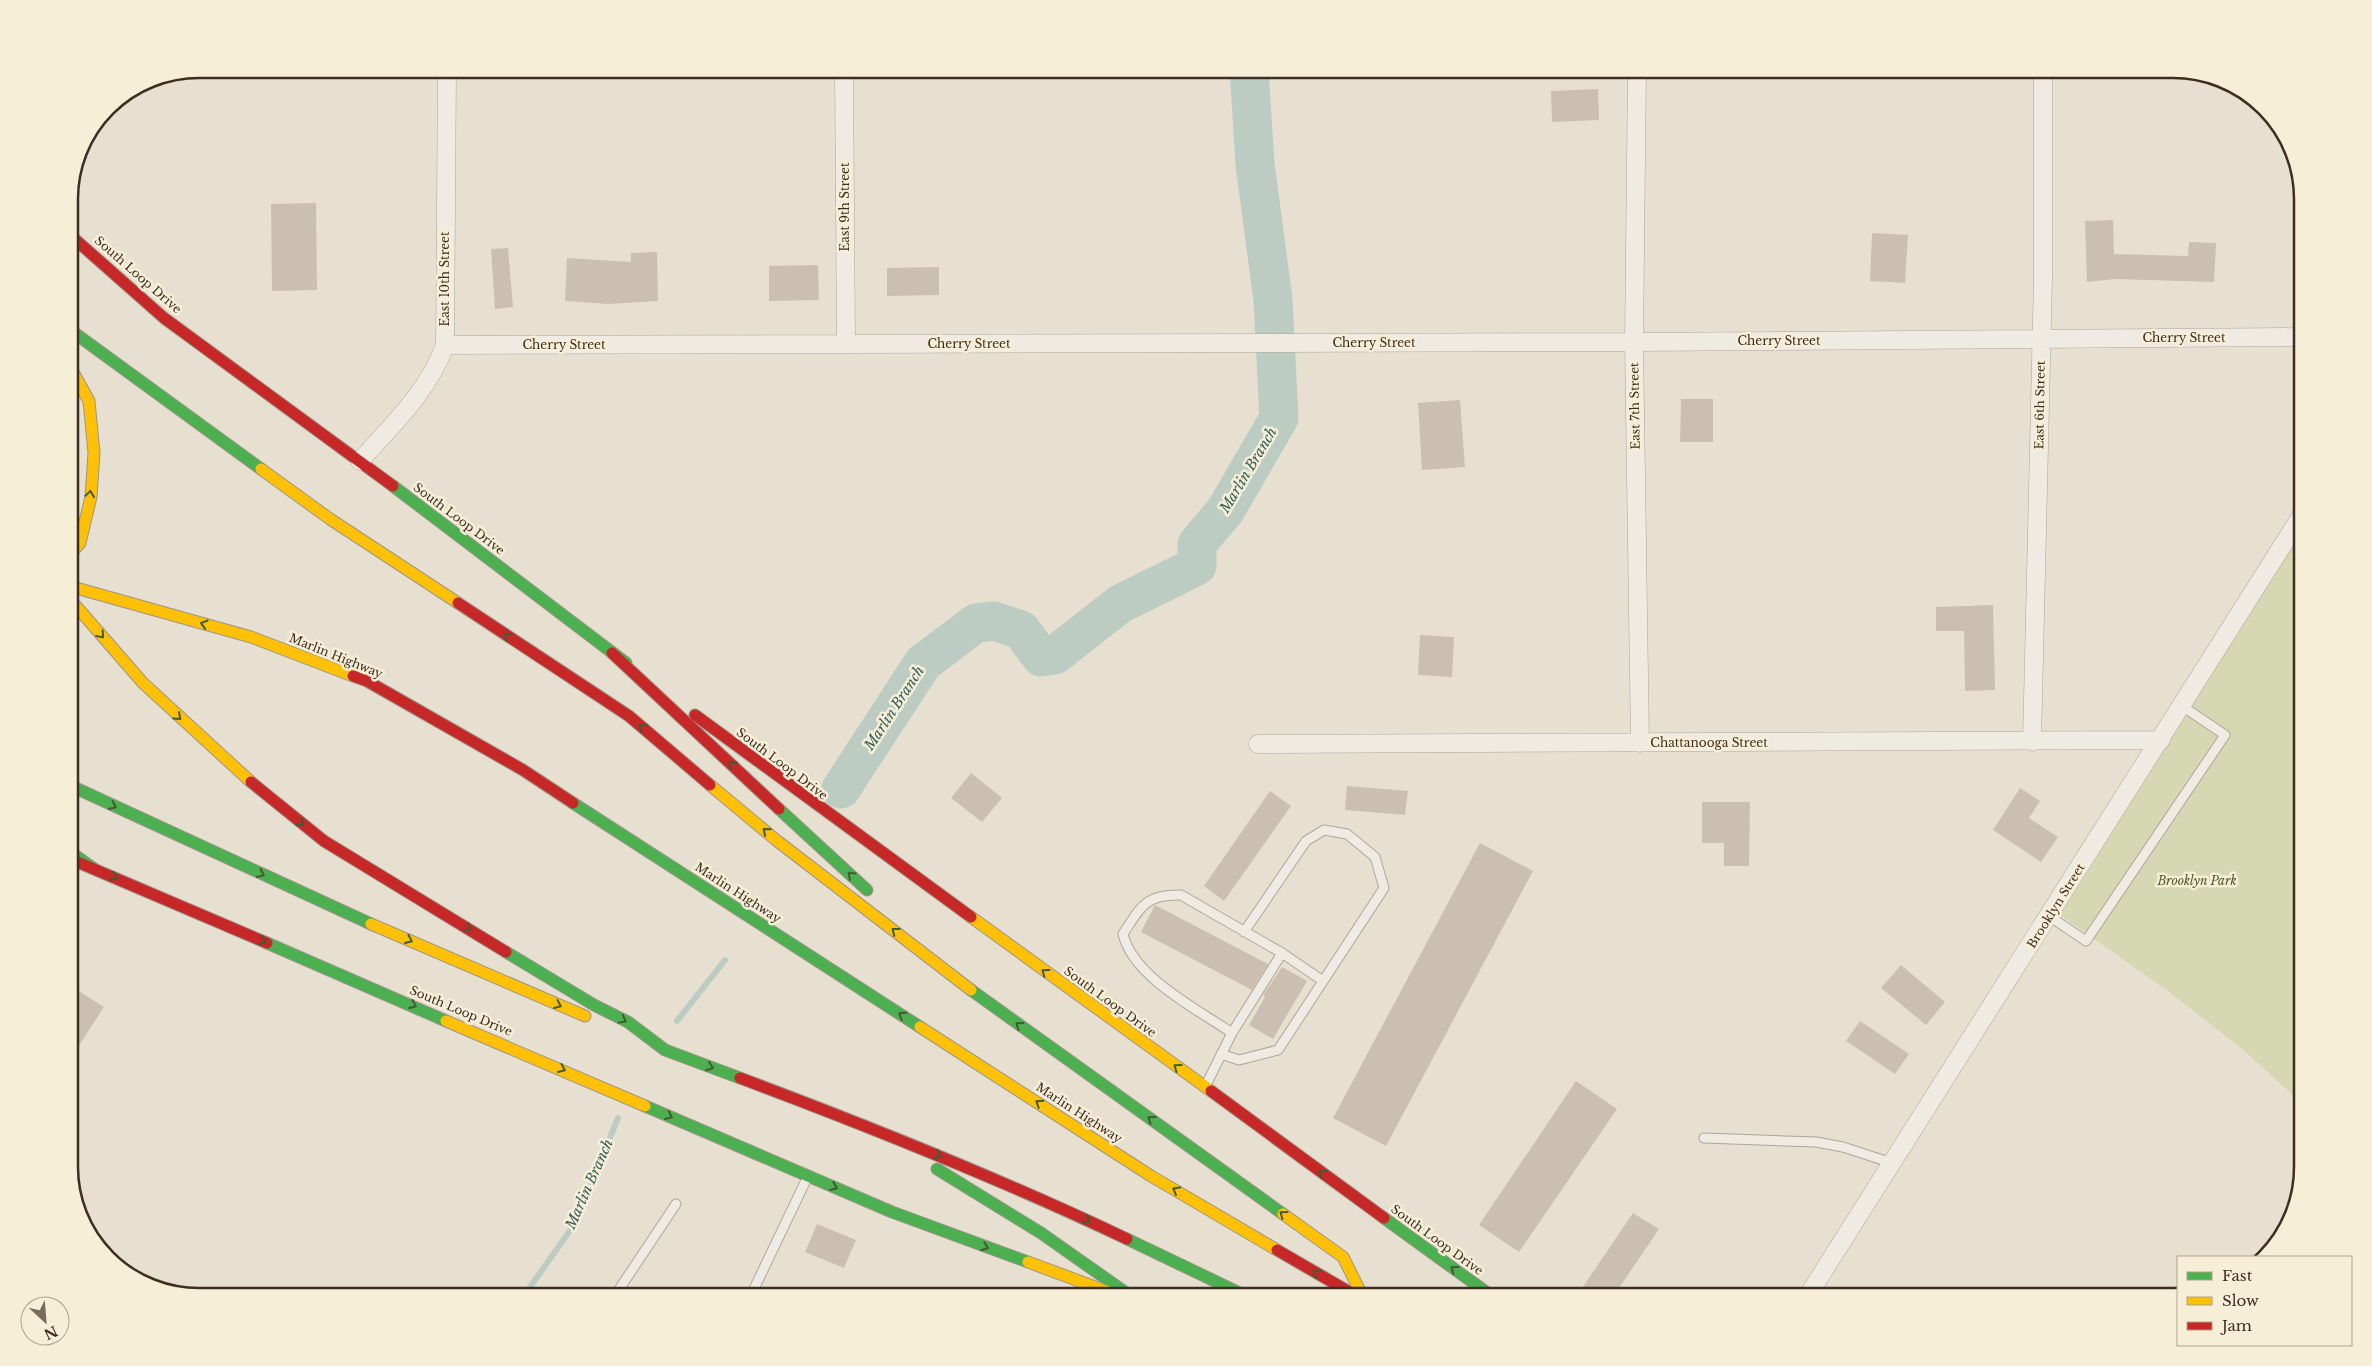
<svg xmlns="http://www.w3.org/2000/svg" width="2372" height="1366" font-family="'Libre Baskerville',serif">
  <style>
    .green { fill: #d6d7b3 }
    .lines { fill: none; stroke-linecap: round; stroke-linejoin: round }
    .stream { stroke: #bcccc2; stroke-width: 6 }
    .river { stroke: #bcccc2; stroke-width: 39 }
    .building { fill: #cbbfb2 }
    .lane-casing { stroke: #ada599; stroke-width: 11 }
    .street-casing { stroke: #ada599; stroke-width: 19 }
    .fast-casing { stroke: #9c958a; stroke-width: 13 }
    .slow-casing { stroke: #9c958a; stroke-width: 13 }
    .jam-casing { stroke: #9c958a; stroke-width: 13 }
    .lane { stroke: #efebe3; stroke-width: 9 }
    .street { stroke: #efebe3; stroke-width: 18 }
    .fast { stroke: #4caf50; stroke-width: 11 }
    .slow { stroke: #ffc107; stroke-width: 11 }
    .jam { stroke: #c62828; stroke-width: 11 }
    .oneway { stroke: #425b31 }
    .labels { text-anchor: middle; stroke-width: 5; stroke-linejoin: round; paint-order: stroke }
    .street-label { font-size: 12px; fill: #3d2e20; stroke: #f7eed8 }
    .park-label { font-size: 12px; font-style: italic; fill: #4d5a26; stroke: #f7eed8 }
    .water-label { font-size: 14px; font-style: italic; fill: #2f5d5a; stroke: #f7eed8 }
    .rim { fill: none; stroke: #3d2e20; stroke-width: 2.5 }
  </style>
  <rect width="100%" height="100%" fill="#e7e0d1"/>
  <path class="green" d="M2303,525v579l-62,-56 -76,-59 -112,-79z"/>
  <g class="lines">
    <path class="stream" d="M677,1021l48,-61
      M523,1297l53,-75 42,-104"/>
    <path class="river" d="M841,789l82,-126 53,-40 18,-2 27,9 20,27 14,-2 65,-51 77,-38v-22l28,-33 54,-93 -6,-118 -18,-136 -6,-95"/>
  </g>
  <path class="building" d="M1598,89l1,31 -47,2 -1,-31z
    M316,203l1,87 -45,1 -1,-87z
    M2113,220l1,34 74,2 1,-14 27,1 -2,39 -99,-3 -28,3 -2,-61z
    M1872,233l36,2 -3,48 -35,-2z
    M508,248l5,59 -18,2 -4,-60z
    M657,252l1,49 -50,3 -43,-3 2,-43 64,4v-9z
    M818,265l1,35 -50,1v-35z
    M939,267v28l-52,1v-28z
    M1681,399h32v43h-33z
    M1460,400l5,67 -43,3 -4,-67z
    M1993,605l2,85 -30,1 -1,-60h-28v-24z
    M1420,635l34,2 -2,40 -34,-2z
    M971,773l31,25 -20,24 -31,-24z
    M1347,786l61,5 -3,24 -60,-5z
    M2020,788l20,13 -11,17 29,19 -17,25 -48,-32z
    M1270,791l21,15 -67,95 -20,-15z
    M1702,802h48l-1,64h-25v-23h-22z
    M1480,843l53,28 -147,275 -53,-28z
    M1155,905l113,59 -16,26 -111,-58z
    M1901,965l44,37 -19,23 -45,-37z
    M1282,967l25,14 -34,58 -24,-14 16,-28 -2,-2z
    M69,985l35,22 -35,54z
    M1860,1021l49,33 -14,20 -49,-33z
    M1576,1081l41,28 -98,143 -40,-27z
    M1633,1213l26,16 -46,68h-37z
    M817,1224l39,16 -12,28 -39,-16z"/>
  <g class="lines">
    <defs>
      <path id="lane" d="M2049,916l37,25 139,-206 -43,-29
        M1282,953l41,28
        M1221,1054l18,6 39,-10 106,-162 -9,-31 -28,-23 -23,-4 -18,11 -62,91
        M1206,1085l26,-52c-35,-24 -99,-56 -109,-99 18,-27 22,-40 58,-39l101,58 -50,80
        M1704,1138l112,4 27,5 49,16
        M614,1297l62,-93
        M746,1297l7,-6 55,-115"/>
      <path id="street" d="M844,69l2,275
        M1637,69l-3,273 6,401
        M445,345l1189,-3 669,-5
        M360,461c32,-36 69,-70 85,-116l2,-276
        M2032,742l11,-464v-209
        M1258,744c301,-4 602,0 903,-4
        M1807,1297l496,-784"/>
      <path id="fast" d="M69,329l192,140
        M393,486l233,177
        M69,785l302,139
        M573,803l347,224
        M779,809l88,81
        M69,851l24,17
        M267,943l179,78
        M506,952l88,53 34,17 37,28 75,28
        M971,990l312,224
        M645,1106l247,106 136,50
        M937,1169l104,64 91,64
        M1384,1218l109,79
        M1127,1239l121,58"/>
      <path id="slow" d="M69,365l20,36 5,52 -3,44 -11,46 -11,12
        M261,469l69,50 128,84
        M69,586l182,51 102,39
        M69,598l74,85 108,99
        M710,785l66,55 195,150
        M971,917l240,174
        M371,924l214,92
        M446,1021l199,85
        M920,1027l231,149 126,74
        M1283,1214l60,43 20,40
        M1028,1262l94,35"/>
      <path id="jam" d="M69,234l95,84 229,168
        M458,603l171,113 81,69
        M612,653l167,156
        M353,676l14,5 156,89 50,33
        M695,715l276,202
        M251,782l73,59 182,111
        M75,861l192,82
        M740,1078c131,49 261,101 387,161
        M1211,1091l173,127
        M1277,1250l81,47"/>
    </defs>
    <use href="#lane" class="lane-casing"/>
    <use href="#street" class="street-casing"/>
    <use href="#fast" class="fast-casing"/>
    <use href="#slow" class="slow-casing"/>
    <use href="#jam" class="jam-casing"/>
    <use href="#lane" class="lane"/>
    <use href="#street" class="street"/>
    <use href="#fast" class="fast"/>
    <use href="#slow" class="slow"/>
    <use href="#jam" class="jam"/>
  </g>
  <defs><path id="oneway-chevron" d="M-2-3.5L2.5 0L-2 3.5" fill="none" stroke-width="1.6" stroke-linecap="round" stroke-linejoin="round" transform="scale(1.25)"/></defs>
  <g class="oneway">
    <use href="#oneway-chevron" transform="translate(90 494) rotate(-82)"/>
    <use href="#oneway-chevron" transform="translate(204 624) rotate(-164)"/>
    <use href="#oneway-chevron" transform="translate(101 635) rotate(49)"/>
    <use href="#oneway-chevron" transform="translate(507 636) rotate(-147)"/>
    <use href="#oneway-chevron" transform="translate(178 717) rotate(42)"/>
    <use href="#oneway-chevron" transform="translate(642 727) rotate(-140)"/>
    <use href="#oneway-chevron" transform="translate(732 764) rotate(-137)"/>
    <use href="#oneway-chevron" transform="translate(113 806) rotate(25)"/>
    <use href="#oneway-chevron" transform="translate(301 823) rotate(39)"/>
    <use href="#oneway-chevron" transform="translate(766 831) rotate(-140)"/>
    <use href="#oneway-chevron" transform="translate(261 874) rotate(25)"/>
    <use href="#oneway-chevron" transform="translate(851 875) rotate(-137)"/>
    <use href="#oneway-chevron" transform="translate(114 877) rotate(23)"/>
    <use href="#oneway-chevron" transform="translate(468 928) rotate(31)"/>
    <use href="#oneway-chevron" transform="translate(895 931) rotate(-142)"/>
    <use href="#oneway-chevron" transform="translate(409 940) rotate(23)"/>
    <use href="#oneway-chevron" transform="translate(263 941) rotate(23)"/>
    <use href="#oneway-chevron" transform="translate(1045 972) rotate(-144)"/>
    <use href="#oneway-chevron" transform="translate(413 1005) rotate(23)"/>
    <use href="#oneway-chevron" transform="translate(558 1005) rotate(23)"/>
    <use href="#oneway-chevron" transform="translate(902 1015) rotate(-147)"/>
    <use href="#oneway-chevron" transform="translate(623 1020) rotate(29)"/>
    <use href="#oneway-chevron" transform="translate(1019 1025) rotate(-144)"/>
    <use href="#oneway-chevron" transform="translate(710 1067) rotate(20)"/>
    <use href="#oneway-chevron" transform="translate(1177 1067) rotate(-144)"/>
    <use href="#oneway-chevron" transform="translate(562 1069) rotate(24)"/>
    <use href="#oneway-chevron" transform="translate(1039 1103) rotate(-147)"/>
    <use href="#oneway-chevron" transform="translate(669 1116) rotate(24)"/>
    <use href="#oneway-chevron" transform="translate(1151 1119) rotate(-144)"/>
    <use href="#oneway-chevron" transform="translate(938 1155) rotate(23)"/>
    <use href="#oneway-chevron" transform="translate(1322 1173) rotate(-144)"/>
    <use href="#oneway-chevron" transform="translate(834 1187) rotate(23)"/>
    <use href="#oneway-chevron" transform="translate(1176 1190) rotate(-150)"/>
    <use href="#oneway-chevron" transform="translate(1283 1214) rotate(-144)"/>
    <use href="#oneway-chevron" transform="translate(1087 1220) rotate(26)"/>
    <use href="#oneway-chevron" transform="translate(985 1247) rotate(20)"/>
    <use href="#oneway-chevron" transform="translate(1454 1269) rotate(-144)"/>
    <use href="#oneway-chevron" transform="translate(1316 1273) rotate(-150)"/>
  </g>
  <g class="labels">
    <g class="street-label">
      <text transform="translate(845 207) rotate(-90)" y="4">East 9th Street</text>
      <text transform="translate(138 275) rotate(41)" y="4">South Loop Drive</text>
      <text transform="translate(445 279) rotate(-90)" y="4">East 10th Street</text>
      <text x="2184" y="342">Cherry Street</text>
      <text x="1779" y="345">Cherry Street</text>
      <text x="1374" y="347">Cherry Street</text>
      <text x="969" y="348">Cherry Street</text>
      <text x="564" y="349">Cherry Street</text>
      <text transform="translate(2040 405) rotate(-89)" y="4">East 6th Street</text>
      <text transform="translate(1635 406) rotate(-91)" y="4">East 7th Street</text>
      <text transform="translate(459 519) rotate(37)" y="4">South Loop Drive</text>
      <text transform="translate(336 656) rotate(22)" y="4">Marlin Highway</text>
      <text x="1709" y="747">Chattanooga Street</text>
      <text transform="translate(782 764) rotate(37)" y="4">South Loop Drive</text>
      <text transform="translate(738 893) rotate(33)" y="4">Marlin Highway</text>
      <text transform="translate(2056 906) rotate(-58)" y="4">Brooklyn Street</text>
      <text transform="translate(1110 1002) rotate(36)" y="4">South Loop Drive</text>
      <text transform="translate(461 1011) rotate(23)" y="4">South Loop Drive</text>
      <text transform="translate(1079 1113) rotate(33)" y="4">Marlin Highway</text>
      <text transform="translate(1437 1240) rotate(36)" y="4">South Loop Drive</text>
    </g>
    <g class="park-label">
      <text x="2197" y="885">Brooklyn Park</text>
    </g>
    <g class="water-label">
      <text transform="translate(1248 470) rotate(-59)" y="5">Marlin Branch</text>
      <text transform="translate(894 708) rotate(-57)" y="5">Marlin Branch</text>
      <text transform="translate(589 1184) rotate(-66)" y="5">Marlin Branch</text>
    </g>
  </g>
  <path d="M0 0H2372V1366H0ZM199 78H2173A121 121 0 0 1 2294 199V1167A121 121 0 0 1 2173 1288H199A121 121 0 0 1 78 1167V199A121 121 0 0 1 199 78Z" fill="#f7eed8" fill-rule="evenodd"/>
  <path class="rim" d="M199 78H2173A121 121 0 0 1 2294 199V1167A121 121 0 0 1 2173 1288H199A121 121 0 0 1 78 1167V199A121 121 0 0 1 199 78Z"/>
  <rect x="2177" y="1256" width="175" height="90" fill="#f7eed8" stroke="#ada18e"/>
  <rect x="2187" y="1272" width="25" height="8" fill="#4caf50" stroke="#ada18e"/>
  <text x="2222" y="1281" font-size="15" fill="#3d2e20">Fast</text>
  <rect x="2187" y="1297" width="25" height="8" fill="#ffc107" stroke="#ada18e"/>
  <text x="2222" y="1306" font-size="15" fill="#3d2e20">Slow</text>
  <rect x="2187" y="1322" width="25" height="8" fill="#c62828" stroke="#ada18e"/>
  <text x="2222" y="1331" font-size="15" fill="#3d2e20">Jam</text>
  <g transform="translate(45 1321) rotate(154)"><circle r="24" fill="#f7eed8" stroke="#ada18e"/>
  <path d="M0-4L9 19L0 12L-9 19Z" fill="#786c5e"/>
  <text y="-8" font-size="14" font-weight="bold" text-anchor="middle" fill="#3d2e20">N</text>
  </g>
</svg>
